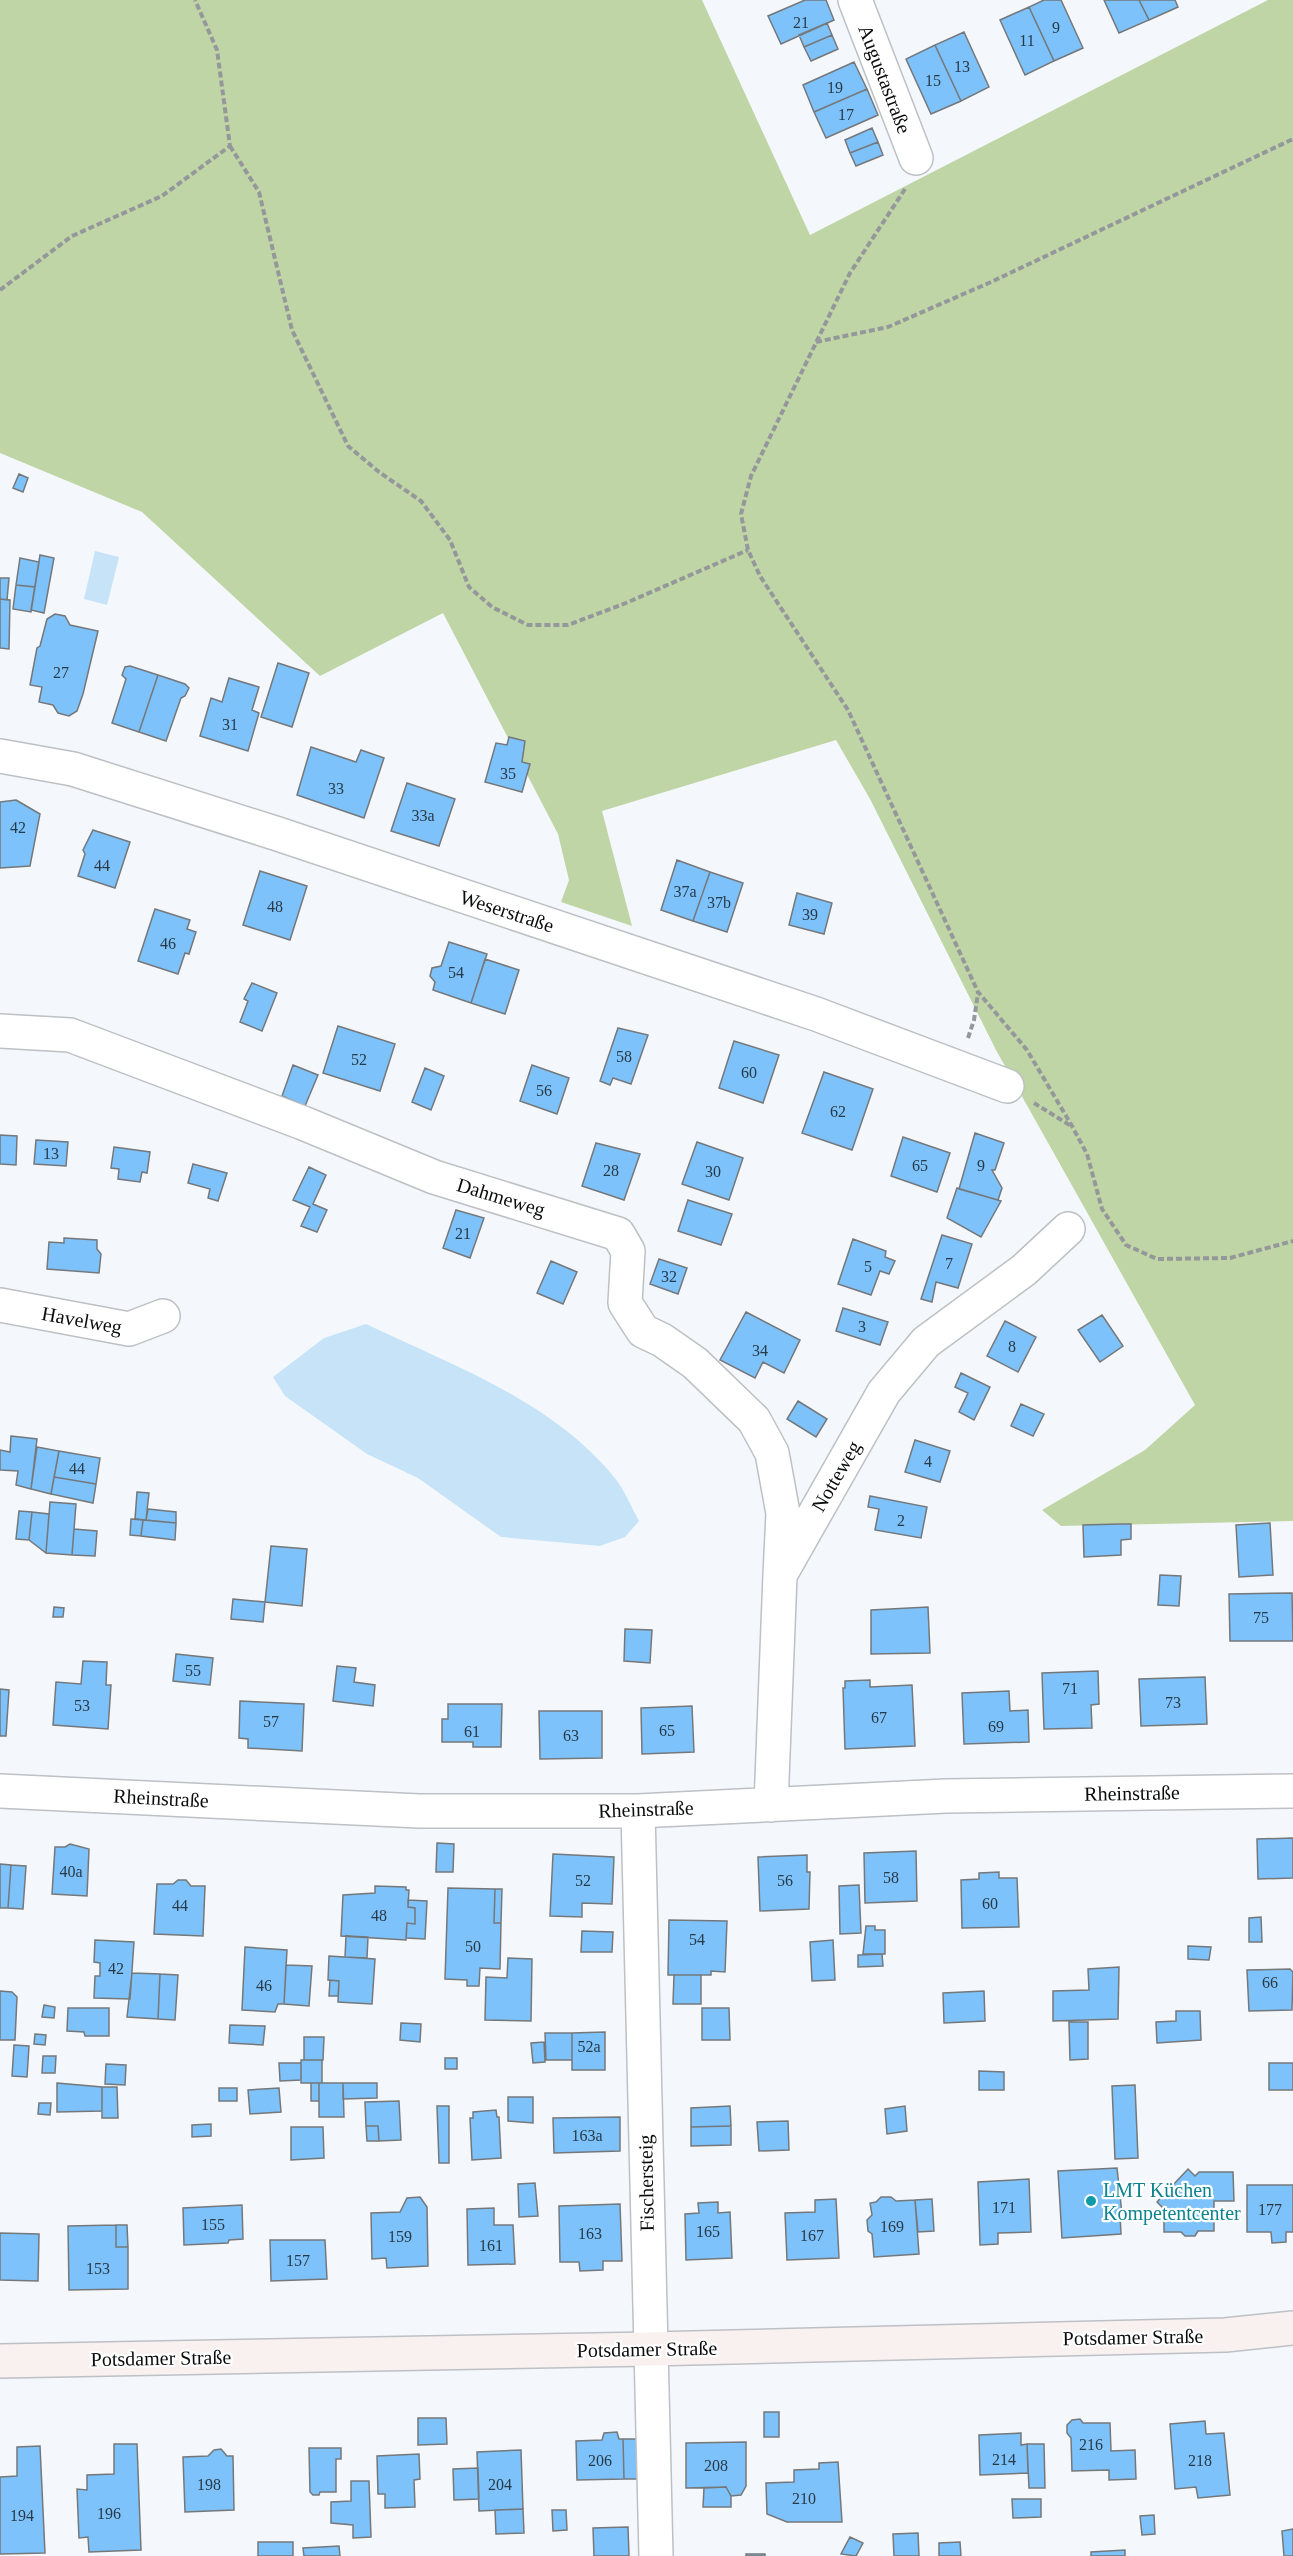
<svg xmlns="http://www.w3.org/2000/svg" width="1293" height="2556" font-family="Georgia,serif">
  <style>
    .green { fill: #bfd5a6 }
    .water { fill: #c6e3f8 }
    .building { fill: #7dc2fa; stroke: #75787b; stroke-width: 1.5 }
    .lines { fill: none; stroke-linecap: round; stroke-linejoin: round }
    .minor-casing { stroke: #bdc0c4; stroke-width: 36 }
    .secondary-casing { stroke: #bdc0c4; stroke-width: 36 }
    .path { stroke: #95989a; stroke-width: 4; stroke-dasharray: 6 3; stroke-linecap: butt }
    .minor { stroke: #fff; stroke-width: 33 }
    .secondary { stroke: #f9f0f0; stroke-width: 33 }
    .culture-dot { fill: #0f9aa8; stroke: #fff; stroke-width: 2 }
    .labels { text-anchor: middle; stroke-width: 4.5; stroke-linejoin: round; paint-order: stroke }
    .number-label { font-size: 16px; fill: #283a48 }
    .street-label { font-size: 20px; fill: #0b0c0d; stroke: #fff }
    .culture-label { font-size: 20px; fill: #0d838f; stroke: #fff; text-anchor: start }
  </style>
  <rect width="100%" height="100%" fill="#f4f8fc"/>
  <path class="green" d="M0,0h702l108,235 458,-235h25v1521l-232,5 -19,-16 103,-60 50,-45 -199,-355 -126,-251 -34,-59 -234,71 30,115 -71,-24 8,-22 -11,-46 -115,-221 -123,63 -178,-164 -142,-59z"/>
  <path class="water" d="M95,551l24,6 -12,48 -23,-6z
    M366,1324c86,41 186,77 248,153 11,13 17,30 25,44l-14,16 -25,9 -99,-9 -83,-59 -51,-24 -82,-58 -12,-19 51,-39z"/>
  <path class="building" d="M805,0h21l8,20 -53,24 -13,-28z
    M1044,0h17l22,48 -29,13 -25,-54z
    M1104,0h35l10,20 -30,13z
    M1139,0h36l3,7 -29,13z
    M1029,7l25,54 -29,14 -25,-55z
    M827,23l5,12 -28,12 -5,-12z
    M964,32l25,55 -28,14 -26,-56z
    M832,35l6,14 -27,12 -7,-14z
    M935,45l26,56 -30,13 -25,-55z
    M854,62l13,27 -53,23 -11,-27z
    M867,89l11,26 -52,23 -12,-26z
    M872,128l6,14 -28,11 -5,-13z
    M878,142l5,13 -27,11 -6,-13z
    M19,474l9,4 -5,14 -10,-4z
    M40,555l14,3 -10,55 -13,-3z
    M20,558l19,4 -4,25 -19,-2z
    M0,578h9l-2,22 -7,-1z
    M16,585l19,2 -4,25 -18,-3z
    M0,599l10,1 -1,49 -9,-1z
    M55,614l10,2 5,9 28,6 -15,63 -6,17 -8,5 -11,-3 -5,-8 -14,-3 3,-15 -12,-2 7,-37 3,-2 7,-27z
    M278,663l31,10 -17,54 -31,-10z
    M130,666l28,9 -19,57 -27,-9 14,-44 -4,-4 3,-8z
    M158,675l27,9 4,4 -4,8 -4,2 -15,43 -27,-9z
    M229,678l30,9 -7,23 7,3 -11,38 -48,-15 11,-38 11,4z
    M509,737l16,4 -3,21 8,2 -8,28 -37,-10 11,-39 11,2z
    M311,747l45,15 5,-12 23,8 -20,60 -67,-23z
    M407,783l48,16 -16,47 -48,-15z
    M16,800l24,14 -10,52 -30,2v-66z
    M93,830l37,12 -15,46 -37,-12 7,-22 -2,-4z
    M677,860l33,12 -17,49 -32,-11z
    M260,871l47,15 -17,54 -47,-15z
    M710,872l33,11 -16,49 -34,-11z
    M797,893l35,10 -8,31 -35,-9z
    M155,909l35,11 -3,9 9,3 -7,22 -4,-1 -7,21 -40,-13z
    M449,942l38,12 -16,49 -38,-13 2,-8 -5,-6 2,-8 9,-2z
    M485,959l34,11 -14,44 -34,-11z
    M252,983l25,10 -15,38 -22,-9 8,-21 -4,-2z
    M338,1026l57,18 -15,47 -57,-18z
    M618,1028l30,7 -17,49 -18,-6 -3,7 -10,-4z
    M734,1041l45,14 -16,48 -44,-15z
    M293,1065l25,10 -13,31 -23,-10z
    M532,1065l37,13 -12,36 -37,-13z
    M425,1068l19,8 -13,34 -19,-8z
    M824,1072l49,17 -21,61 -50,-17z
    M975,1133l29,10 -9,27h-3l10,18 -4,12 -39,-11z
    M0,1135l17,1 -1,29 -16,-1z
    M903,1137l47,16 -13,39 -46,-16z
    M36,1140l32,2 -2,24 -32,-2z
    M697,1142l46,16 -14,42 -47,-16z
    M596,1143l44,11 -16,46 -42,-14z
    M114,1147l36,5 -3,21 -5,-1 -2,10 -22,-3 1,-10 -8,-1z
    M193,1164l34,9 -9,28 -10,-3 2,-9 -22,-6z
    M309,1167l17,8 -13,29 14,6 -10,22 -16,-6 9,-19 -17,-7z
    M957,1188l44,13 -20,36 -34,-19z
    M688,1200l44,14 -11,31 -43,-14z
    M456,1210l28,8 -14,40 -27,-10z
    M942,1235l30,9 -14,44 -22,-6 -4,20 -11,-3z
    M64,1238l33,2v9l4,5 -2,19 -52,-4 2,-27 15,1z
    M853,1239l33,12 -1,6 10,4 -6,13 -9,-3 -9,24 -33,-11z
    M659,1259l28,9 -9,26 -28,-10z
    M551,1261l26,11 -14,32 -26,-11z
    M843,1308l45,14 -8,23 -44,-14z
    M746,1312l54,28 -16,33 -21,-11 -8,16 -35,-18z
    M1102,1315l21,31 -23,16 -22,-32z
    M1005,1321l31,16 -18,35 -31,-16z
    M961,1373l29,14 -16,33 -15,-8 9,-19 -13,-6z
    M798,1401l29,18 -11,18 -29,-18z
    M1021,1404l23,10 -11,22 -22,-10z
    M11,1436l26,3 -6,50 -15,-4 2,-14 -18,-1v-20l10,2z
    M915,1440l35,11 -10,31 -35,-10z
    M37,1447l22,4 -8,43 -20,-5z
    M59,1451l41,7 -4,26 -42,-7z
    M54,1477l42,7 -3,19 -42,-9z
    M137,1492l12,1 -3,27 -11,-1z
    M870,1496l57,11 -6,31 -46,-8 4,-21 -11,-2z
    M50,1502l26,2 -4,51 -26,-2z
    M148,1509l28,3v11l-30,-3z
    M19,1511l13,1 -3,28 -13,-1z
    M32,1512l17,2 -3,39 -17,-13z
    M131,1519l12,1 -2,16 -11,-1z
    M143,1520l33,3 -1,17 -34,-4z
    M1270,1523l3,52 -34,2 -3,-52z
    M1120,1524h11v15l-10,1v15l-37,2 -1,-32z
    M74,1529l23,2 -2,25 -23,-1z
    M271,1546l36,3 -5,57 -37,-4z
    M1160,1575l21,1 -2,30 -21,-1z
    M1292,1593l1,48h-63l-1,-47z
    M233,1599l32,3 -2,20 -32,-3z
    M54,1607l10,1 -1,9h-10z
    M928,1607l2,46 -59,1v-44z
    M625,1629l27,1 -2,33 -26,-2z
    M176,1654l37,4 -3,27 -37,-4z
    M83,1661l24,1 -1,23h5l-3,44 -55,-4 3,-43 25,2z
    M337,1666l19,2 -2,14 21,3 -2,21 -40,-5z
    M1098,1671l1,33 -8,1 1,23 -48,1 -2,-56z
    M1205,1677l2,47 -66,2 -2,-47z
    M870,1680v7l42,-2 3,61 -70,3 -2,-61h2v-7z
    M0,1689l9,1 -3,46h-6z
    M1009,1691l1,20 18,-1 1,32 -65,2 -2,-51z
    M240,1701l64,3 -2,47 -54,-3v-9l-9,-1z
    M448,1704h54l-1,43h-28v-5h-31v-23h6z
    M692,1706l2,46 -52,2 -1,-46z
    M539,1711h63v47l-62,1z
    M1293,1838v40l-35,1 -1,-40z
    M437,1843l17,1 -1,28h-17z
    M70,1844l19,5 -2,47 -35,-2 3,-47h10z
    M916,1851l1,50 -52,2 -1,-50z
    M553,1854l61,3 -2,47 -30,-1v14l-32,-1z
    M807,1855v17h3l-1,37 -49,2 -2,-54z
    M0,1864l11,1 -3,43h-8z
    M11,1865l15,1 -3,43 -15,-1z
    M999,1872v6h18l2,49 -57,1 -1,-48 18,-1v-6z
    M178,1880h8l5,6h14l-2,50 -49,-2 3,-50h16z
    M859,1885l2,48 -21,1 -1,-48z
    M375,1886l31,1v3h3l-1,17 7,1v16l-8,-1 -1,17 -65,-4 2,-41 32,-2z
    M448,1888l47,1 -1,34h7l-1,46 -20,-1 -1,18h-12v-6l-22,-1z
    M495,1889h7l-1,34h-7z
    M408,1900l19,1 -2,38 -19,-1 1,-15 8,1v-16l-7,-1z
    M1261,1917l1,25h-13v-24z
    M669,1920l58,1 -2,51 -14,-1v4h-43z
    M866,1926h9v4h10v24h-22z
    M582,1931l31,1 -1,20h-31z
    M346,1936l22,1 -1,21 -22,-1z
    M95,1940l39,2 -4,57 -36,-1 1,-22h5v-13l-6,-1z
    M833,1940l2,40 -23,1 -2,-39z
    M1188,1946l23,1 -2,13 -21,-1z
    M245,1947l42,3 -3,54h-6l-3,8 -33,-2z
    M882,1954l1,12 -25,1v-12z
    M329,1956l46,3 -3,45 -34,-2 1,-21 -11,-1z
    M508,1958l24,1 -1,62 -46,-1 1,-43 21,1z
    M286,1965l26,1 -3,40 -25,-2z
    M1119,1967l-1,52 -65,2v-30l36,-1 -1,-21z
    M1290,1969l3,3 -1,38 -43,1 -2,-41z
    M132,1973l28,1 -2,45 -31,-2z
    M160,1974l18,1 -3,45 -17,-1z
    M674,1975h27v29h-28z
    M330,1980l9,1 -1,15h-9z
    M0,1991l12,1 5,5 -2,43h-15z
    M984,1991l1,30 -41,2 -1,-30z
    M44,2005l11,2 -1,11 -12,-1z
    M68,2008h41v28h-24l-1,-4 -17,-1z
    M702,2008h27l1,32h-28z
    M1176,2011h24l1,29 -44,3 -1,-21 20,-1z
    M1069,2022h19v37l-18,1z
    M401,2023l20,1 -1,18 -20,-2z
    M230,2025l35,1 -2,19 -34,-2z
    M605,2032v38h-33v-37z
    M545,2033h27v27h-26z
    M35,2034l11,1 -1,10 -11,-1z
    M304,2037h20l-1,23h-19z
    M544,2042l1,20 -12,1 -2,-20z
    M14,2045l15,1 -2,31 -15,-1z
    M43,2056h13l-1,17h-13z
    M445,2058h12v11h-12z
    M301,2060h21v23h-21z
    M279,2063h22v17l-21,1z
    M1269,2063h24v27h-24z
    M106,2064l20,1 -1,20 -20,-1z
    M979,2071l25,1v18h-25z
    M57,2083l45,4v24l-45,1z
    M311,2083h8v18h-8z
    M319,2083h24l1,34h-25z
    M343,2083h34v15l-34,1z
    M1135,2085l3,73 -23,1 -3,-73z
    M102,2087h15l1,31h-16z
    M219,2088h18v13h-18z
    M279,2088l2,24 -31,2 -2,-24z
    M508,2097h25v26l-25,-2z
    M399,2101l2,39 -22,1 -1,-15h-12l-1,-24z
    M39,2103h12l-1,12 -12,-1z
    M437,2106h12v57h-10z
    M730,2106l1,20 -40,1v-19z
    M905,2106l2,25 -20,3 -2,-25z
    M496,2110l1,7h2l2,41 -29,2 -2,-42h3v-6z
    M620,2117v34l-66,2 -1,-35z
    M788,2121l1,29 -30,1 -2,-29z
    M211,2124v12l-19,1v-12z
    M366,2126h12l1,15h-12z
    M731,2126v19l-40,1v-19z
    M291,2127h32l1,31 -33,2z
    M1117,2168l5,46h-2l1,20 -59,4 -4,-67z
    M1188,2169l7,7 4,-4h34l1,29h-20v30h-16l-3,5h-10l-4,-4h-17v-23l-7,-7z
    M1029,2179l2,53 -33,1v11l-18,1 -2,-63z
    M535,2183l3,33 -19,1 -1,-33z
    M1247,2185h46v47h-7v10l-14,1 -1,-11h-24z
    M420,2197l7,10 1,59 -41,2 -1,-10 -14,1 -1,-46 29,-1 7,-14z
    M881,2197h10l5,4 19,-1 4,54 -45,3 -2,-23 -4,-3 -1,-11 5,-5 -2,-12 6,-1z
    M836,2199l3,59 -52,2 -2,-47 30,-1v-12z
    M932,2199l2,32 -16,1 -3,-32z
    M718,2202v11l12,-1 2,46 -46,2 -1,-46 14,-1 -1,-10z
    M620,2204l2,57h-19v9l-23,1 -1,-9h-19l-1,-56z
    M242,2205l1,34 -14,1 -1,3 -44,2 -1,-37z
    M494,2208v17h19l2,39 -47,1 -1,-56z
    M116,2225v22h12v42l-59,1 -1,-64z
    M116,2225h11l1,22h-12z
    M0,2233l39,1 -1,47 -38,-1z
    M270,2240h55l2,39 -56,2z
    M764,2412h15v25h-15z
    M418,2418h28l1,26 -29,1z
    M1080,2419l3,4h27l1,28 24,-1 1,29 -27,1v-10l-37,1 -1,-33 -4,-5v-8l5,-5z
    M1205,2421l1,13 18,-1 6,62 -32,3 -2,-11 -21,2 -5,-65z
    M617,2432l2,7h4l1,40 -47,1 -1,-39 26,-1 2,-7z
    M1021,2433v12l6,-1 1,29 -48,2 -1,-40z
    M623,2439h19l1,40h-19z
    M746,2442v44l-5,9 -10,1 -5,-9 -40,1v-45z
    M114,2444h23l4,106 -52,2 -1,-15 -9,1 -2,-49 10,1v-15l27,-1z
    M1027,2444h17l1,44h-16z
    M40,2446l5,107 -45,1v-77l17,-1v-29z
    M309,2448h32v11h-5v33h-16l-1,3h-6l-3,-3z
    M221,2449l6,7h6l1,54 -49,2 -2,-55 25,-1 6,-6z
    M521,2450l2,59 -44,2 -2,-59z
    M419,2454l1,25 -6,1 1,27 -30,1v-14h-7l-1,-38z
    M838,2462l4,60h-55l-20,-8 -1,-31 28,-1v-12l25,-1v-6z
    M478,2468l1,31 -25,1 -1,-31z
    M351,2481h18l2,56 -18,1v-13l-22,-2v-21l20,-1z
    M726,2487l5,9v11h-28l1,-19z
    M1012,2499h29v18l-28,1z
    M523,2509l1,24 -28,1 -1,-24z
    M552,2510h14l1,20 -14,1z
    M1154,2515l1,19 -13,1 -2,-19z
    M628,2527l1,29h-35l-1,-28z
    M1293,2529v27h-9l-2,-25z
    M918,2533l1,23h-25l-1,-22z
    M850,2537l13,6 -7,13 -15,-2z
    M258,2542h35v14h-35z
    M960,2542l1,14h-22v-13z
    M339,2546l1,10h-36l-1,-8z
    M1125,2550v6h-34v-4z
    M746,2554h19v2h-19z"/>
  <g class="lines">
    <defs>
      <path id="minor" d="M855,0l61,158
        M0,756l73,13 205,65 538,180 191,72
        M0,1031l70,4 233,88 131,54 184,57 10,17 -3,52 18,28 19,9 33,23 59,57 18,33 11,60 -3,62
        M0,1305l129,24 34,-13
        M0,1791l419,20h219l308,-15 347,-5
        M771,1805l9,-230 104,-183 42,-50 98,-72 44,-41
        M638,1811l18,745"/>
      <path id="secondary" d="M0,2361l650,-12 575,-14 68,-7"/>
    </defs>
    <use href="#minor" class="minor-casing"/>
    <use href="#secondary" class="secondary-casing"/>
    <path class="path" d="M230,146l29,46 33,138 56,116 31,26 42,29 29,39 19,47 23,20 36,18h40l58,-22 122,-53
      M905,189l-55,84 -99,203 -10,38 7,36 12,26 88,134 130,282 49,58 45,76 15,28 15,55 24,36 31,14 73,-1 63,-17
      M0,290l72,-54 90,-40 68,-50 -13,-96 -22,-50
      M816,342l72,-15 103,-45 302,-143
      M968,1038l6,-18 4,-27
      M1034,1103l37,23"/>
    <use href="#minor" class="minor"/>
    <use href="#secondary" class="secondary"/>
  </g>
  <circle class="culture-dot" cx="1091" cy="2201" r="6"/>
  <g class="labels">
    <g class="number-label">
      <text x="801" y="28">21</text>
      <text x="1056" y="33">9</text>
      <text x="1027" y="46">11</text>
      <text x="962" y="72">13</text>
      <text x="933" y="86">15</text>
      <text x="835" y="93">19</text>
      <text x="846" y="120">17</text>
      <text x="61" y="678">27</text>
      <text x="230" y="730">31</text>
      <text x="508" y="779">35</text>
      <text x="336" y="794">33</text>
      <text x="423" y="821">33a</text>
      <text x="18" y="833">42</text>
      <text x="102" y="871">44</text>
      <text x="685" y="897">37a</text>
      <text x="719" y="908">37b</text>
      <text x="275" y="912">48</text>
      <text x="810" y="920">39</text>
      <text x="168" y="949">46</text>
      <text x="456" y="978">54</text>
      <text x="624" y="1062">58</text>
      <text x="359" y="1065">52</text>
      <text x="749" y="1078">60</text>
      <text x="544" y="1096">56</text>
      <text x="838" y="1117">62</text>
      <text x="51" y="1159">13</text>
      <text x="920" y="1171">65</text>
      <text x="981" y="1171">9</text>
      <text x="611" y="1176">28</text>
      <text x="713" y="1177">30</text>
      <text x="463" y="1239">21</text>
      <text x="949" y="1269">7</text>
      <text x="868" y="1272">5</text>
      <text x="669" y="1282">32</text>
      <text x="862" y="1332">3</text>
      <text x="1012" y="1352">8</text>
      <text x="760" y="1356">34</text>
      <text x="928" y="1467">4</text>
      <text x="77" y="1474">44</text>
      <text x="901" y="1526">2</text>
      <text x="1261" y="1623">75</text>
      <text x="193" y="1676">55</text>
      <text x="1070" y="1694">71</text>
      <text x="1173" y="1708">73</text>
      <text x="82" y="1711">53</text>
      <text x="879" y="1723">67</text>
      <text x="271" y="1727">57</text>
      <text x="996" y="1732">69</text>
      <text x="667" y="1736">65</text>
      <text x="472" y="1737">61</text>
      <text x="571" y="1741">63</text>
      <text x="71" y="1877">40a</text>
      <text x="891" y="1883">58</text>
      <text x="583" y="1886">52</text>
      <text x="785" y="1886">56</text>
      <text x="990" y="1909">60</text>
      <text x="180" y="1911">44</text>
      <text x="379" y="1921">48</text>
      <text x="697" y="1945">54</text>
      <text x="473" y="1952">50</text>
      <text x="116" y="1974">42</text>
      <text x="1270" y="1988">66</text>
      <text x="264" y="1991">46</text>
      <text x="589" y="2052">52a</text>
      <text x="587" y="2141">163a</text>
      <text x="1004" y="2213">171</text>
      <text x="1270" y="2215">177</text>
      <text x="213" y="2230">155</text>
      <text x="892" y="2232">169</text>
      <text x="708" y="2237">165</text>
      <text x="590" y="2239">163</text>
      <text x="812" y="2241">167</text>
      <text x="400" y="2242">159</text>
      <text x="491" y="2251">161</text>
      <text x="298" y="2266">157</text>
      <text x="98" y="2274">153</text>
      <text x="1091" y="2450">216</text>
      <text x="1004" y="2465">214</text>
      <text x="600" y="2466">206</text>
      <text x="1200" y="2466">218</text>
      <text x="716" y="2471">208</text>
      <text x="209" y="2490">198</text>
      <text x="500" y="2490">204</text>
      <text x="804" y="2504">210</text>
      <text x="109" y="2519">196</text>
      <text x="22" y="2521">194</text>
    </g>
    <g class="street-label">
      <text transform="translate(885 79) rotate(69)" y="7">Augustastraße</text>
      <text transform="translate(507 911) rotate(18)" y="7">Weserstraße</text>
      <text transform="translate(501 1197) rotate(17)" y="7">Dahmeweg</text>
      <text transform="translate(82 1320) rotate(10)" y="7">Havelweg</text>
      <text transform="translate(836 1476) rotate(-60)" y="7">Notteweg</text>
      <text transform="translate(1132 1793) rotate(-1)" y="7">Rheinstraße</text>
      <text transform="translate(161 1798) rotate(3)" y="7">Rheinstraße</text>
      <text transform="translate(646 1809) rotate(-2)" y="7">Rheinstraße</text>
      <text transform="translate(646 2183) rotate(-91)" y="7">Fischersteig</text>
      <text transform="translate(1133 2337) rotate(-1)" y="7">Potsdamer Straße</text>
      <text transform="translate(647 2349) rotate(-1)" y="7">Potsdamer Straße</text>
      <text transform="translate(161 2358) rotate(-1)" y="7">Potsdamer Straße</text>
    </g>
    <g class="culture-label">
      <text x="1103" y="2197">LMT Küchen<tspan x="1103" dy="23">Kompetentcenter</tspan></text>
    </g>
  </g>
</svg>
